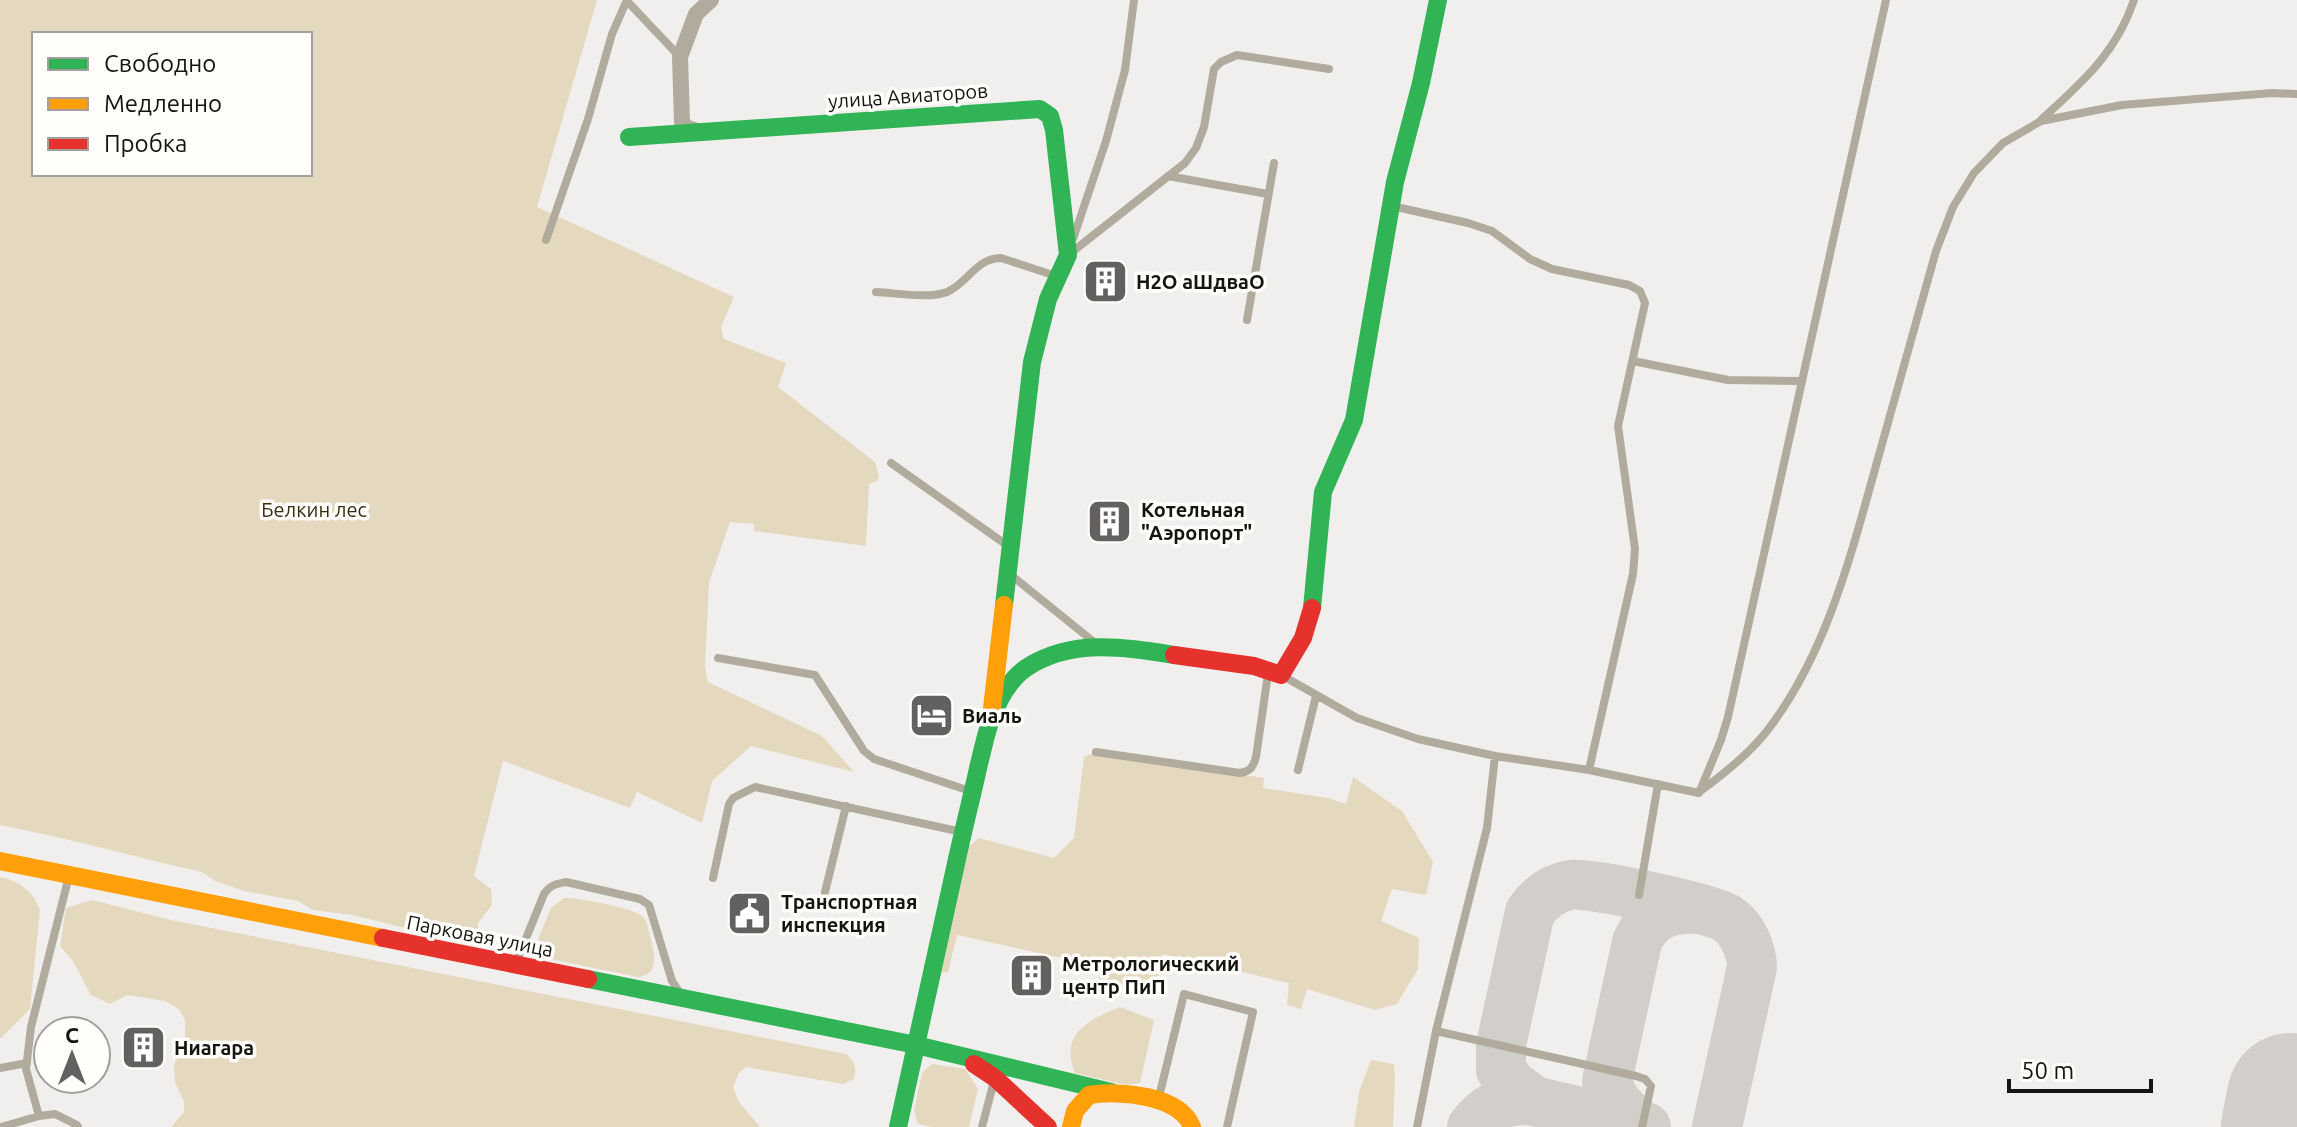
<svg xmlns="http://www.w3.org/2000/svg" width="2297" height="1127" font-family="Ubuntu,sans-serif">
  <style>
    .green { fill: #e4d8be; fill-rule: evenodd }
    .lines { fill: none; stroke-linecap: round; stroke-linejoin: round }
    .taxiway { stroke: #d2cfcb; stroke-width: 50 }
    .runway { stroke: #d2cfcb; stroke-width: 128 }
    .lane { stroke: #b1ab9d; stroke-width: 8 }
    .street { stroke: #b1ab9d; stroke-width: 16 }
    .fast { stroke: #30b455; stroke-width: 18 }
    .slow { stroke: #ff9f0a; stroke-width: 18 }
    .jam { stroke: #e5322d; stroke-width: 18 }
    .labels { text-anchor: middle; stroke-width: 7; stroke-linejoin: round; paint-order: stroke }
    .street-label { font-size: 20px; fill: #151413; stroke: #fffefb }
    .poi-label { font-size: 20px; font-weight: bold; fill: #151413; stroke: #fffefb; text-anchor: start }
    .park-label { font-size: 20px; fill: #372b0f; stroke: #fffefb }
  </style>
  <rect width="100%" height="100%" fill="#f1efed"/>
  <path class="green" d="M0,0h597l-60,207 197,90 -13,30 3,12 62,24 -8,24 97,75 4,13 -2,6 -8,3 -3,62 -112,-15v-7l-24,-2 -21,60 -4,85 3,15 114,54 32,36 -103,-26 -39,35 -10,42 -65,-31 -7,16 -127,-47 -29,115 17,13 1,16 -14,18v7l-5,6 -30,1 -91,-22 -39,-5 -15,-9 -54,-10 -29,-10 -13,-9c-67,-15 -134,-34 -202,-47zM34,34h276v140h-276z
    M1096,752l168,26 -1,10 65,10 18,6 7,-27 49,34 31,51 -7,33 -34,-6 -11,32 38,17 -1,31 -21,35 -22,6 -68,-21 -6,20 -14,-4 2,-22 -127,-29 -7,42 -56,-14v-16l-142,-31 -9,37 -9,1 27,-124 13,-11 75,20 20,-20 10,-81z
    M0,877c21,5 32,13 40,33l-10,99 -30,30z
    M564,898h8c15,3 63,9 72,20 4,5 4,12 6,18 2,8 5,16 4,25 -1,10 -6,15 -16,16l-88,-18 -11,-8 -1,-12 13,-31z
    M92,900l79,20 675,134c9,8 11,14 8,25l-11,5 -97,-17 -7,6 -6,14 6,15 21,25h-589l13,-15v-11l-9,-18 -1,-18 11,-27v-18l-6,-11 -14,-8 -38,-6 -17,9 -19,-9 -18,-34 -13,-15 6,-38z
    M1120,1007l34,13 -14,63 -14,2 -51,-12c-16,-40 14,-53 45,-66z
    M1371,1060l23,4 1,14 -2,49h-39l5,-35z
    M932,1064l33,5 13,20 -9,38h-36l-15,-3 -4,-13 8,-38z"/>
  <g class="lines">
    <path class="taxiway" d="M1642,1126c-16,-12 -30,-25 -35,-45l30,-139c13,-29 34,-35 64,-33
      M1472,1127c16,-22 35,-29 62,-26
      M1646,1127l-112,-26 -22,-16 -11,-15v-25l29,-133c10,-14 23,-24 40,-27 19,-3 142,23 158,34 14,9 24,32 24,48l-35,160"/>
    <path class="runway" d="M2285,1127l6,-30"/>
    <path class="lane" d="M627,1l53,56
      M2041,120c40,-37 75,-66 93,-120
      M1168,176l100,18
      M1392,206l76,17 24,8 38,28 22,10 77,16 11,6 5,12 -27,123 17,123 -2,25 -44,196
      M1073,239l33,-98 19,-71 9,-70
      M546,240l42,-121 24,-85 15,-34
      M1072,252l113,-89 11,-15 8,-21 10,-58 7,-7 16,-7 92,14
      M876,292c20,1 53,7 71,0 21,-9 29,-34 54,-34l55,18
      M1247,320l27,-157
      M1633,361l95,19 74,1
      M891,463l117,83
      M1011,575l83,67
      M718,658l97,17 49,76 10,8 96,32
      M1283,676l74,42 61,21 77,17 94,14 110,23 22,-53 7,-23 158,-717
      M1096,752l144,21c11,-2 13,-6 16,-16l12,-83
      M1298,770l18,-74
      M1699,792c25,-18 49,-37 68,-61 60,-78 84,-176 110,-269 20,-70 39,-141 59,-211l17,-44 21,-34 29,-30 38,-22 81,-16 150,-12 25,1
      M713,878l16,-74 4,-6 22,-11 207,45
      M825,892l21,-86
      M1639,895l19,-111
      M516,963l28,-69c6,-9 12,-10 22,-12l74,17 9,6 23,76 8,12
      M1436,1031l200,45 9,3 6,7 -9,41
      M0,1068l27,-5
      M1159,1097l25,-103 69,18 -26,115
      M39,1116l-13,-47 5,-42 38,-151
      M1,1127l38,-11 16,-2 22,11 1,2
      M982,1127l12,-46
      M1417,1127l19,-96 51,-203 8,-72"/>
    <path class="street" d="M697,131l-10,-3 -5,-6 -2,-65 16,-43 15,-14"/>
    <path class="fast" d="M629,137l411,-28 10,7 4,14 14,125 -20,44 -16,63 -28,243
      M1312,608l11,-116 31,-72 41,-238 26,-99 17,-83
      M588,979l328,66 195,47
      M898,1127c20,-89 39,-179 59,-268 7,-32 15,-63 22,-95 4,-15 7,-32 13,-47 7,-18 18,-38 34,-49 45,-30 98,-21 148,-13"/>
    <path class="slow" d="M992,708l12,-103
      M0,861l383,77
      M1071,1127l4,-16 14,-16c30,-5 91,0 103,32"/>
    <path class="jam" d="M1174,655l80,11 27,9 22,-37 9,-30
      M383,938l205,41
      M974,1064l21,14 53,49"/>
  </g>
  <defs>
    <symbol id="building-square" viewBox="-11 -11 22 22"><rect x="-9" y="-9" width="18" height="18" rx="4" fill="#62615f" stroke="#fffefb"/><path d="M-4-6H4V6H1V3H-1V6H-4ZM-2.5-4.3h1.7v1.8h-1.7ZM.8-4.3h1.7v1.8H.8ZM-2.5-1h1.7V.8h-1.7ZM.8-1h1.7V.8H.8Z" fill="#fff"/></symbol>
    <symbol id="hotel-square" viewBox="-11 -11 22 22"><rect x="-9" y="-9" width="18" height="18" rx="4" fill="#62615f" stroke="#fffefb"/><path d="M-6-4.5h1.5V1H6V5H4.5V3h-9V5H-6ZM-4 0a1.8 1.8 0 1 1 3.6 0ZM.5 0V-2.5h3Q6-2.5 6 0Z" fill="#fff"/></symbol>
    <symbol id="civic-square" viewBox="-11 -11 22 22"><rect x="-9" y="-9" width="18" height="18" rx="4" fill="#62615f" stroke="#fffefb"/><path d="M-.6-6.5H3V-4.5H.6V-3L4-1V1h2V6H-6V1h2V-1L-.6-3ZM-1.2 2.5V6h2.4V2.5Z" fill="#fff"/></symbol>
  </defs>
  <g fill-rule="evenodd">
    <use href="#building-square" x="1080" y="256" width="51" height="51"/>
    <use href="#building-square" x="1084" y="496" width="51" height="51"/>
    <use href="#hotel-square" x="906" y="690" width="51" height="51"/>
    <use href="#civic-square" x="724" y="888" width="51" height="51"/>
    <use href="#building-square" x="1006" y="950" width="51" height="51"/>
    <use href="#building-square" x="118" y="1022" width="51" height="51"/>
  </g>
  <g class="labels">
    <g class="street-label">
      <text transform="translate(908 96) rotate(-4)" y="7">улица Авиаторов</text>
      <text transform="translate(480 936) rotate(11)" y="7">Парковая улица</text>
    </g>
    <g class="poi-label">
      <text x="1136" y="289">H2O аШдваО</text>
      <text x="1141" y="517">Котельная<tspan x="1141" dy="23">"Аэропорт"</tspan></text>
      <text x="962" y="723">Виаль</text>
      <text x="781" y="909">Транспортная<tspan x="781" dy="23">инспекция</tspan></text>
      <text x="1062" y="971">Метрологический<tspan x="1062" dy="23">центр ПиП</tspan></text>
      <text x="174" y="1055">Ниагара</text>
    </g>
    <g class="park-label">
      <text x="314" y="517">Белкин лес</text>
    </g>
  </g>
  <rect x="32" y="32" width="280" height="144" fill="#fffefb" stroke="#a1a09e" stroke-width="2"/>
  <rect x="48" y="58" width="40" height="12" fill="#30b455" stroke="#a1a09e" stroke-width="2"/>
  <text x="104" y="72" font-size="24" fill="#151413">Свободно</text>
  <rect x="48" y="98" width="40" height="12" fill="#ff9f0a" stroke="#a1a09e" stroke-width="2"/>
  <text x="104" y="112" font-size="24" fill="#151413">Медленно</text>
  <rect x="48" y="138" width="40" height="12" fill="#e5322d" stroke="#a1a09e" stroke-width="2"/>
  <text x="104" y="152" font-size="24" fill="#151413">Пробка</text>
  <g transform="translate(72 1055)"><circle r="38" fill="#fffefb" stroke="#a1a09e" stroke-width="2"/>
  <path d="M0-6L14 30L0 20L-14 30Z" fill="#62615f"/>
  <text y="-12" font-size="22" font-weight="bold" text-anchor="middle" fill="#151413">С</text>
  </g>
  <path d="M2009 1079v12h142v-12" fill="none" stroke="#151413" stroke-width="4"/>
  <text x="2021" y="1079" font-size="24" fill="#151413" stroke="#fffefb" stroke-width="6" paint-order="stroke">50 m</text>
</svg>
